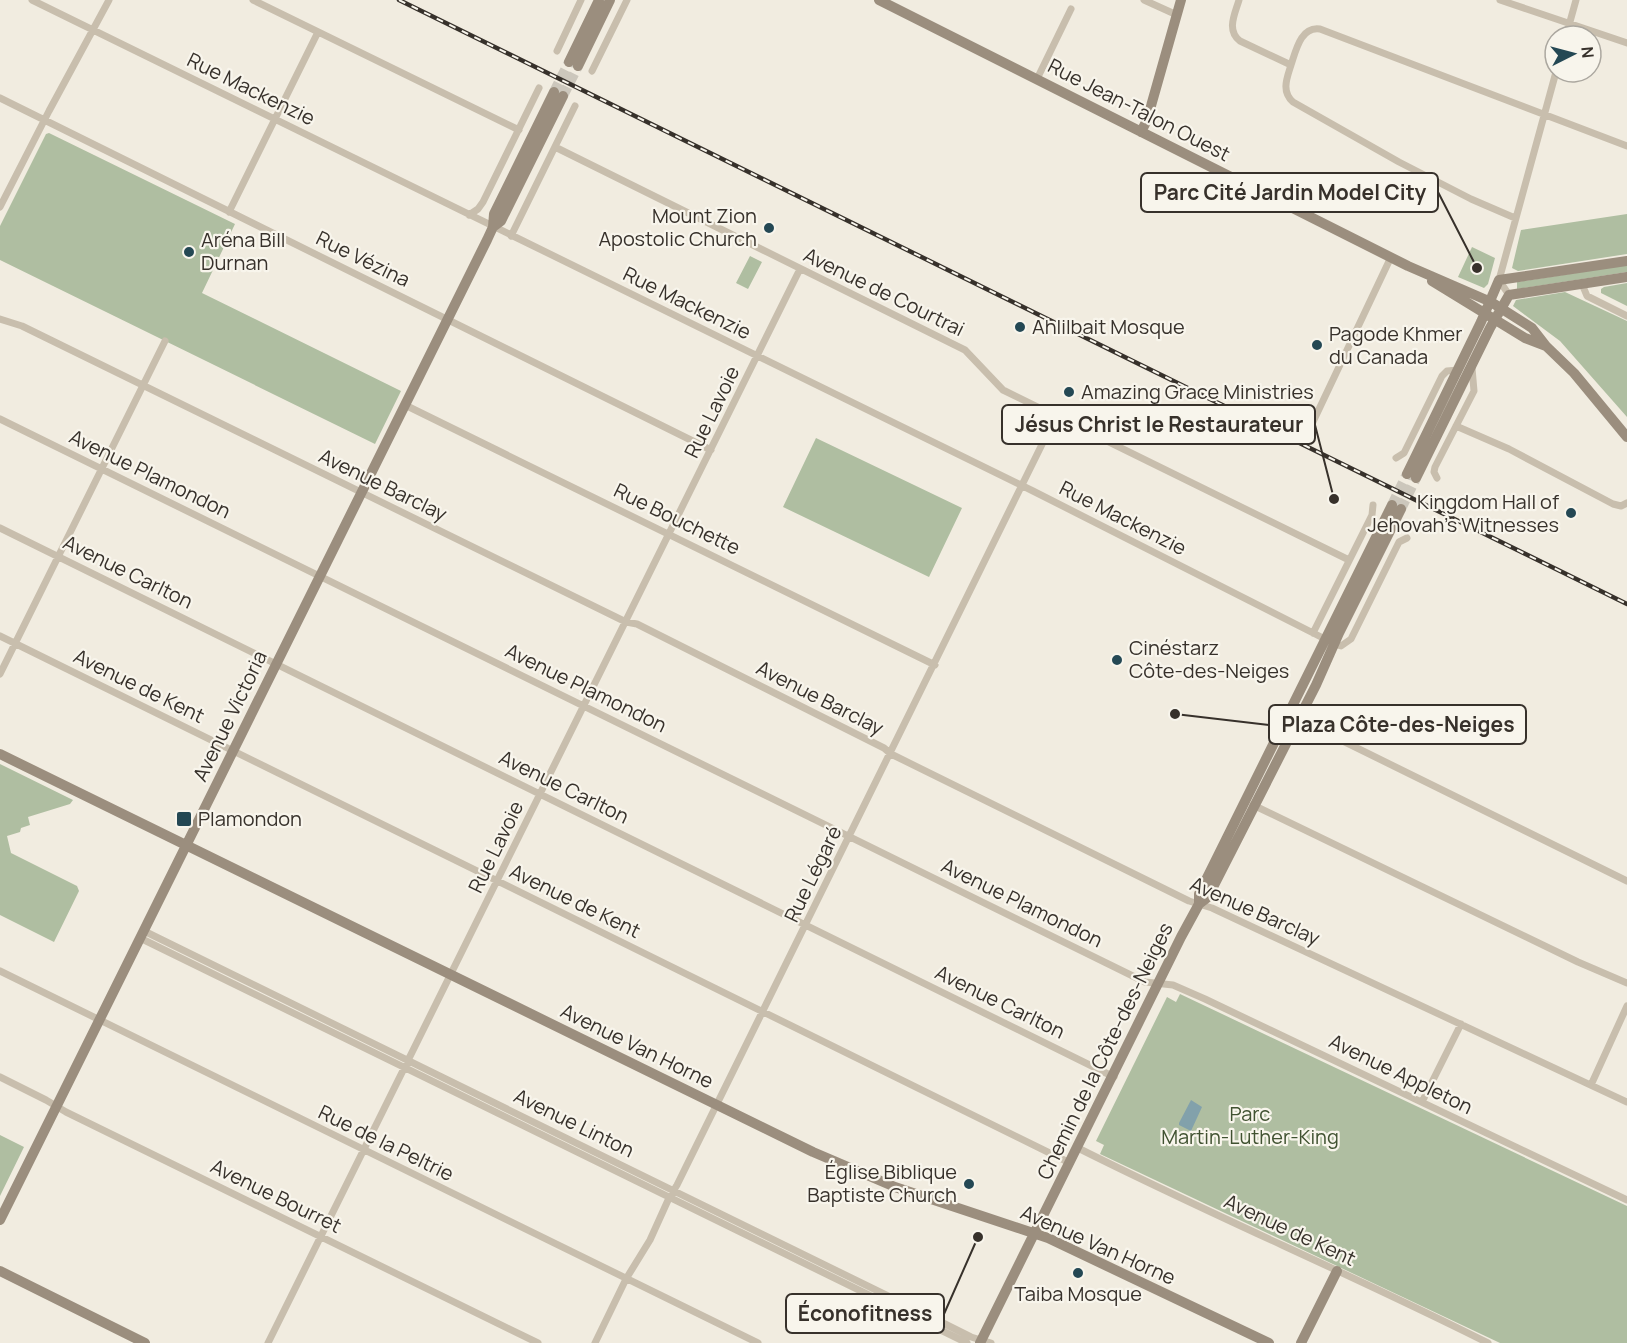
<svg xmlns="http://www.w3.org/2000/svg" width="1627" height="1343" font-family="Manrope,sans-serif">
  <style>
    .green { fill: #afbea1 }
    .water { fill: #82a1ab }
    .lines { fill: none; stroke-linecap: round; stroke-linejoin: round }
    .secondary-tunnel { stroke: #ccc7bc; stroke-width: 10; stroke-dasharray: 10 5; stroke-linecap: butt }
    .street { stroke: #c8bead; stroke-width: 7 }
    .secondary { stroke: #9b8e7e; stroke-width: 10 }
    .rail-casing { stroke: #37312b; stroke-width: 4.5 }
    .rail { stroke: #f8f5ec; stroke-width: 2; stroke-dasharray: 7; stroke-linecap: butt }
    .poi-dot { fill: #244854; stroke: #f8f5ec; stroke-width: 2 }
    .labels { text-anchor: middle; stroke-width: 4.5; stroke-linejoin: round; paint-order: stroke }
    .street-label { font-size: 20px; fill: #37312b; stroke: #f8f5ec }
    .poi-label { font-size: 20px; fill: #37312b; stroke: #f8f5ec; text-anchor: start }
    .park-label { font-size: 20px; fill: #405231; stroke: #f8f5ec }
    .leader { fill: none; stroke: #37312b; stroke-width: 2 }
    .callout-dot { fill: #37312b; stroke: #f8f5ec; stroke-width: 2 }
    .callout { fill: #f8f5ec; stroke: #37312b; stroke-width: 2 }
    .callout-label { font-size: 21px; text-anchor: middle; font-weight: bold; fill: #37312b }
  </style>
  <rect width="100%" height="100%" fill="#f1ece0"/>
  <path class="green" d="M49,133l186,91 -33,69 199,98 -26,53 -375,-184v-34l46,-92z
    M1627,214v40l-109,17 -6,-3 9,-38z
    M1472,247l23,11 -7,26 -4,4 -26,-11z
    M750,256l12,6 -14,27 -12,-6z
    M1627,265v7l-110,17v-7z
    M1627,283v23l-26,-13v-4l3,-2z
    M1565,292l62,29v96l-67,-76 -47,-35 3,-6z
    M816,438l146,70 -33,69 -146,-70z
    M0,764l73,36 -3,4 -42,13 2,8 -9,3 -1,4 -13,4 4,17 66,33 2,5 -25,51 -54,-27z
    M1180,994l447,212v137h-127l-400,-189 4,-9 -8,-4 71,-144 9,5z
    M0,1135l24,12 -24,49z"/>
  <path class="water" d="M1191,1100l11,7 -11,24 -12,-6v-2z"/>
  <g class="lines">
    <path class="secondary-tunnel" d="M554,92l15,-30
      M563,96l15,-30
      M1392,505l15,-31
      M1401,509l15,-31"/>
    <path class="street" d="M32,0l1001,491 292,148
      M253,0l266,130
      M1144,0l33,15
      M1239,0c-4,14 -13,30 1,41l51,24c5,-15 10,-39 29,-36l307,117
      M1500,0l127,43
      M1566,36l10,-36
      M557,51l24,-51
      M1291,65c-4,13 -10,26 2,37l106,60 72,37 44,19
      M592,71l35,-71
      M1037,79l34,-70
      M0,98l711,352
      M555,147l410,203 38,40 346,170
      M0,207l49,-96 60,-111
      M229,212l89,-180
      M469,215l9,-6 5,-7 56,-114
      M511,236l64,-130
      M1582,284l5,12 40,20
      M1509,295l-10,-15 57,-208
      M0,319l22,7 604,296 11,2 247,124 7,6 298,147 23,7 415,194
      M405,405l530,260
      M0,419l1145,563 28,3 32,14 422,201
      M1312,424l79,-167
      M1456,426l53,23 104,55 8,2 6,-3
      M1396,458l8,-5 38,-77 5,-5 11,-1
      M1437,478l-3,-6 1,-5 39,-76 -2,-23
      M0,528l1114,549
      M1313,633l59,-118 1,-10
      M0,636l1070,527
      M1334,644l7,2 10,-7 48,-97 8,-4
      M0,674l165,-333
      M1288,714l339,167
      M1253,805l325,157 49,21
      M144,931l789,387 38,19 20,6
      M140,938l827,405
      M0,971l758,372
      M0,1077l46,23 20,12 472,231
      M1591,1085l36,-79
      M1422,1102l39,-78
      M1078,1148c135,68 275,127 410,195
      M268,1343l532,-1074
      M595,1343l31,-64 24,-39 19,-42 8,-13 379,-769"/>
    <path class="secondary" d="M879,0l529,266 83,36 41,26 14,18 28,27 53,64
      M569,62l30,-62
      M578,66l32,-66
      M1141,132l6,-12 34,-120
      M493,227l8,-6 62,-125
      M1432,281l93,57 21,8
      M1407,474l74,-152 18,-42 128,-19
      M1416,478l74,-150 19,-33 118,-18
      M0,754l813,398 82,35 153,51 221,105
      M1199,904v-10l193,-389
      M0,1220l487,-980 6,-13 1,-13 60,-122
      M0,1271l145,72
      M980,1343l201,-406 18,-33 9,-7 108,-212 23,-52 62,-124
      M1301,1343l36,-72"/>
    <defs>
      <path id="rail" d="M399,0l1228,604"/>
    </defs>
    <use href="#rail" class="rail-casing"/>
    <use href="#rail" class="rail"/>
  </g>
  <g class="poi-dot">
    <circle cx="769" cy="228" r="6"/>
    <circle cx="189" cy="252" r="6"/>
    <circle cx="1020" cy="327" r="6"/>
    <circle cx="1317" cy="345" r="6"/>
    <circle cx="1069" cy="392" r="6"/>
    <circle cx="1571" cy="513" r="6"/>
    <circle cx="1117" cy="660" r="6"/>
    <rect x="176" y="811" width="16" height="16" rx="3"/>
    <circle cx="969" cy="1184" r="6"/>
    <circle cx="1078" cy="1273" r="6"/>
  </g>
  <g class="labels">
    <g class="street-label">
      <text transform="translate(251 89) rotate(26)" y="7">Rue Mackenzie</text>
      <text transform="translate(1139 110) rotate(27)" y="7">Rue Jean-Talon Ouest</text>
      <text transform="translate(363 259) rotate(26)" y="7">Rue Vézina</text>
      <text transform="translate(884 292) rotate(26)" y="7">Avenue de Courtrai</text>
      <text transform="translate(687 303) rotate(26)" y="7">Rue Mackenzie</text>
      <text transform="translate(712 412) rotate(-64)" y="7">Rue Lavoie</text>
      <text transform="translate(150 474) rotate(26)" y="7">Avenue Plamondon</text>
      <text transform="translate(383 485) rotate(26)" y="7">Avenue Barclay</text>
      <text transform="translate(1123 518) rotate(27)" y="7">Rue Mackenzie</text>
      <text transform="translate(677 519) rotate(26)" y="7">Rue Bouchette</text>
      <text transform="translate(128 572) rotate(26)" y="7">Avenue Carlton</text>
      <text transform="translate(139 686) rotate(26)" y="7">Avenue de Kent</text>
      <text transform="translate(586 688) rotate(26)" y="7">Avenue Plamondon</text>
      <text transform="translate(820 698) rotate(27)" y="7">Avenue Barclay</text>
      <text transform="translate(230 716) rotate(-64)" y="7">Avenue Victoria</text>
      <text transform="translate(564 787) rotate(26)" y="7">Avenue Carlton</text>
      <text transform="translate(496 847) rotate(-64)" y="7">Rue Lavoie</text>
      <text transform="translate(813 874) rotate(-64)" y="7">Rue Légaré</text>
      <text transform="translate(575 901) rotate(26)" y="7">Avenue de Kent</text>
      <text transform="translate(1022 903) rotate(26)" y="7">Avenue Plamondon</text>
      <text transform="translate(1255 911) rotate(24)" y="7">Avenue Barclay</text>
      <text transform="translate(1000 1002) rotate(26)" y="7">Avenue Carlton</text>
      <text transform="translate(637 1046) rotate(26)" y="7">Avenue Van Horne</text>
      <text transform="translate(1105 1051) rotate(-64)" y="7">Chemin de la Côte-des-Neiges</text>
      <text transform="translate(1401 1074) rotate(26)" y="7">Avenue Appleton</text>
      <text transform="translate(574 1123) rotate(26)" y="7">Avenue Linton</text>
      <text transform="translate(386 1143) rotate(26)" y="7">Rue de la Peltrie</text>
      <text transform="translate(276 1196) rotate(26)" y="7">Avenue Bourret</text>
      <text transform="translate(1290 1230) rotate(25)" y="7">Avenue de Kent</text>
      <text transform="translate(1098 1245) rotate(24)" y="7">Avenue Van Horne</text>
    </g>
    <g class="poi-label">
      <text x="757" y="223" text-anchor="end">Mount Zion<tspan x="757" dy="23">Apostolic Church</tspan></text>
      <text x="201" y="247">Aréna Bill<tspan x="201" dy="23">Durnan</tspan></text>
      <text x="1032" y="334">Ahlilbait Mosque</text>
      <text x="1329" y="341">Pagode Khmer<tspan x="1329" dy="23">du Canada</tspan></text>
      <text x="1081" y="399">Amazing Grace Ministries</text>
      <text x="1559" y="509" text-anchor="end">Kingdom Hall of<tspan x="1559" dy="23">Jehovah's Witnesses</tspan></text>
      <text x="1129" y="655">Cinéstarz<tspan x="1129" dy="23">Côte-des-Neiges</tspan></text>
      <text x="198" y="826">Plamondon</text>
      <text x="957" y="1179" text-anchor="end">Église Biblique<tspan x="957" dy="23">Baptiste Church</tspan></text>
      <text x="1078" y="1301" text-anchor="middle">Taiba Mosque</text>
    </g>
    <g class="park-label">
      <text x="1250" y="1121">Parc<tspan x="1250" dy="23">Martin-Luther-King</tspan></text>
    </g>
  </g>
  <path class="leader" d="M1477 268L1438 192M1334 499L1315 425M1175 714L1269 725M978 1237L944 1314"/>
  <g class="callout-dot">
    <circle cx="1477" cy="268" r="6"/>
    <circle cx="1334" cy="499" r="6"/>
    <circle cx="1175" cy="714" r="6"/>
    <circle cx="978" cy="1237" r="6"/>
  </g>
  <g class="callout">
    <rect x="1141" y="173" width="297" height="39" rx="6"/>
    <rect x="1002" y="405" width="313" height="39" rx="6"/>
    <rect x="1269" y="705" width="257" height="39" rx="6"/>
    <rect x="786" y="1294" width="158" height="39" rx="6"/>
  </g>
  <g class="callout-label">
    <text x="1290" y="200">Parc Cité Jardin Model City</text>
    <text x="1159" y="432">Jésus Christ le Restaurateur</text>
    <text x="1398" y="732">Plaza Côte-des-Neiges</text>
    <text x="865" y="1321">Éconofitness</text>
  </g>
  <g transform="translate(1573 54) rotate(84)"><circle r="28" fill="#f8f5ec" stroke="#aba79f" stroke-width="1.5"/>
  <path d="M0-4.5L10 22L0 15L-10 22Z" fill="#244854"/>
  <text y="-9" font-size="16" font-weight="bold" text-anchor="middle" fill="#37312b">N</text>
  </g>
</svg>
